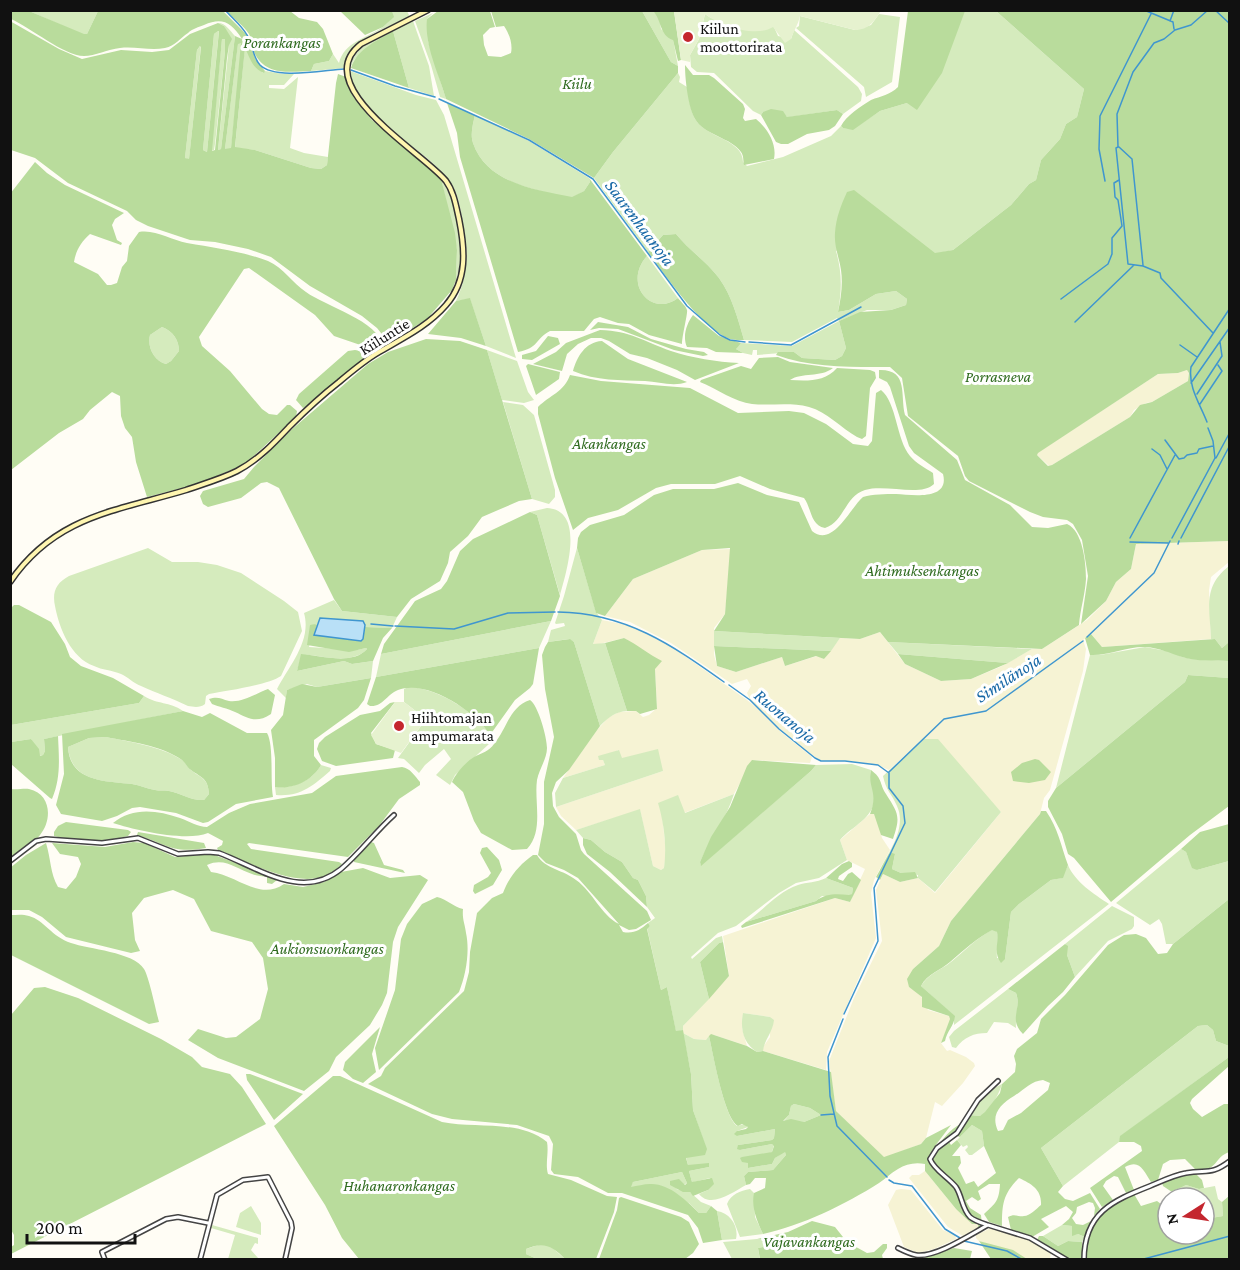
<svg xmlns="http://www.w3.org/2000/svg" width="1240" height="1270" font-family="'Crimson Pro',serif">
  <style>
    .farmland { fill: #f6f3d4 }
    .green { fill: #d5ebbd }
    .forest { fill: #b9dc9c; fill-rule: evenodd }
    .pitch { fill: #e6f2cf }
    .water { fill: #b9e0f7; stroke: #3f96cf; stroke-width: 1.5 }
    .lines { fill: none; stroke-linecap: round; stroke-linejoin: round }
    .stream { stroke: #3f96cf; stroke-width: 1.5 }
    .street-casing { stroke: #444; stroke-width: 6 }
    .secondary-casing { stroke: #333; stroke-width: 7 }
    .street { stroke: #fff; stroke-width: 3 }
    .secondary { stroke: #fff6b0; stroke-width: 4 }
    .poi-dot { fill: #c4262e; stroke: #fff; stroke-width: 2 }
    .labels { text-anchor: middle; stroke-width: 6; stroke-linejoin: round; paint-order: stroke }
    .poi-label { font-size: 16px; fill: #111; stroke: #fff; text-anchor: start }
    .park-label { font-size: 16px; font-style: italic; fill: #2f6b1f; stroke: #fff }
    .street-label { font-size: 16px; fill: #111; stroke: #fff }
    .water-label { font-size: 18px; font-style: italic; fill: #1768a6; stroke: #fff }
  </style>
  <rect width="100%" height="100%" fill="#fffdf5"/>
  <path class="farmland" d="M1187,370l2,2 -1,9 -36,21 -6,1 -12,7 -4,7 -78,48 -3,1 -12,-11v-2l121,-79 20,-1z
    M1229,541v21l-18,15 -2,13 2,49 -109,8 -11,-13 -8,6 3,9 -3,22 -33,119 -6,8 -4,16 -89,107 -12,25 -26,23 -4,18 11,7 8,16 21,6 2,3 -10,24 6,8 3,-1 16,7 8,6 1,3 -12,17 -21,23 -7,-4 -9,36 -5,6 -37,14 -48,-47 -7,-50 25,-63 28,-57 -6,-51 7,-16 17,8 18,-4 17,15 66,-81 -78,-73 -34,31 -11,-5 -11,-2 -22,-2h-24l-24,-17 -34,-30 19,19 30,24 -2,6 -57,-3 -19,34 -50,19 -22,1 4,39 -2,15 -3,2 -8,-4 -13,-56 -64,20 -15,-14 -5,-9 107,-36 -42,-13 -3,-8 -15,10 2,5 -42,13 34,-48 12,-13 10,-5 17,-1 7,6 6,-2 8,-7 -2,-39 -11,-17 -20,-14 -29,7 -2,-1 9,-24 30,6 40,21 75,53 15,12 -12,-12 -3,-7 4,-7 -4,-7 -15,5 -61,-41 -41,-21 -25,-6 28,-37 69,-29 29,-1 -6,65 -11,14v27l3,11 19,6 46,-15 3,9 32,-10 7,3 16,-21 20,1 20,-7 25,32 36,17 30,-2 29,-12 32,-18h10l45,-29 19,-19 10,-19 15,-13 5,-25z
    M870,814h4l2,2 6,22 8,12 -16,30 -3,13 5,45 -49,114 -1,18 -63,-19v-4l7,-10v-20l-27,-4 -1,15 5,18 -33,-11 -8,5 -12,-1 -11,-6v-7l46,-50 -6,-40 112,-38 15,4 15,-33 -18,-9 -7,-20z
    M925,1171l31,38 22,15v4l-15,8 -15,-9 -39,-49 3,-3h7z
    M901,1189l10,1 32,40 12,5 1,4 -22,10 -16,4 -14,-6 -16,-42 8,-15z
    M991,1228l43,13 17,11 -1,7h-23l-14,-7 -34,-11 -3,-3v-3z"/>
  <path class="green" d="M29,11h69l-11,23 -3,1z
    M392,11h15l3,6c-23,11 -62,21 -65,51l-34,3 3,-7 15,-3 4,-7 6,9c5,-21 28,-25 44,-36 4,-3 7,-7 10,-10z
    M642,11h11l6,5 2,13 12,10 5,27 -7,-4z
    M965,11h31l88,78 -7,28 -11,7 -6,15 -19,21 -5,20 -7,4 -18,21 -58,45 -18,4 -48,-36 -51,33c6,21 6,39 2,61l11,-2 27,-16 20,-3 11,8 -1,6 -15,5h-24l-28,11 7,27 -4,8 -7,4 -33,-2 -8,-6 -37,3v-5h-4l-1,5 -9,-2 -7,-4 1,-4 4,-2 51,3 47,-25 -2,-3 -45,24 -48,-2c-6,-21 -12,-44 -25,-62 -12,-16 -30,-28 -43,-44l-13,1 -15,17 -54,-74 19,-26 65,-79 2,4 -1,5 8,5c2,9 3,23 8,32 11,19 48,20 48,43l4,4 36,-9 48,-21 10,-10 2,2 10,1 27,-18 27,-8z
    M433,13l-6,6 1,22 18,58 -6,-2 -9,-32 -16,-44z
    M705,14l6,4 63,9 4,9 13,3 3,-9 64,57 4,7 -1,7 -18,13 -6,-4 -47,7h-3l-5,-6 -19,1 -2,3 -8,-4 -39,-38 -17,-1 -6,-5 -1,-12 9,-16z
    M879,14l21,3 -8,65 -26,15 -2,-10 -68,-59 3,-2 1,-10 55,14 16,-5z
    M413,21l16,45 5,30 -25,-8 -16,-57 -39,29 -4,8c5,-27 41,-36 63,-47z
    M218,23c8,0 12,8 17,13l-14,113 -3,1 11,-105 -5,-19z
    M219,30l-12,122 -4,-2 11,-116z
    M222,39h3v12l-10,93 -1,6 -3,1z
    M238,43h3l1,4 -11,102h-6z
    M201,45l-12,115 -4,-2 12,-108z
    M245,46l18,27 2,-2 18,3 62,-5 -51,5 -10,11h-15v3l15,1 14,-12 -8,71 14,5 24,4 -1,8 -6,4 -10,-1 -56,-18 -20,-2z
    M350,71l66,24 20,5 8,15 72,243 -30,-12 -16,-47 -14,2c12,-26 13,-49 7,-76 -2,-13 -4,-29 -11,-40 -27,-42 -94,-60 -102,-114z
    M475,115l54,26 60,37 1,4 -6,9 -12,7c-35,-8 -85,-14 -99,-55 -3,-9 0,-19 2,-28z
    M441,179c18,28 26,69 15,101l1,-30z
    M647,256l31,42c-26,20 -56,-14 -31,-42z
    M162,327c11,4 17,13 17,24l-8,10 -5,3c-12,-3 -19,-17 -16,-29z
    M487,350l30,11 11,31 6,8 -10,3 -22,-3z
    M503,402l20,3 11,10 21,75v7l-6,7 -17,-5z
    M547,508c39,2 19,65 13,87l-23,-80 -7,-3z
    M148,548l24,14h26l19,3 24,8 43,28 14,11 4,19 -21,45c-13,9 -55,15 -72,18l-3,2 -1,8c-5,4 -11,3 -17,2 -16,-8 -32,-13 -47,-20 -8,-3 -13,-9 -20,-12 -9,-4 -19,-4 -27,-8 -23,-8 -35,-38 -39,-60 -3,-14 1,-23 14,-30z
    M577,548l19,64 6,8 -9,24 12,-1 22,68c-12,1 -18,6 -27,15l-26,-84 -5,-3 -21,3 3,-12 14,-4 -1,-3 -8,1 -1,-1 9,-27z
    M1229,566v76l-7,6 -7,-9h-4c-1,-30 -9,-52 18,-73z
    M334,600l8,11 55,6 -5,11h-3l-24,-1 -2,-6 -43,-3 -3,7 -3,-1 -5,23 48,3 9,-2 1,1c-14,16 -45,7 -65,5l-5,17 47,-10 8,3 21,-3 -2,17 -54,9 -10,-3 -20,6 -1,8 -9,-9c12,-23 35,-48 27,-76z
    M551,621l-12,27 -163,29 5,-23z
    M714,631l126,7 -9,13 -117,-5z
    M888,642l144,7 -24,14 -110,-9z
    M1145,647l27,5 10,5 10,2 37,2v17l-41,-3 -3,7 -129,106 34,-133h10z
    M409,687c30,2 64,23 81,48l-1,9 -34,31 -5,10 -14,-10 15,-16 -7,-10 -19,16 -6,8 -15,-14 -6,-1 28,-39 -22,-17v-13z
    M144,696c14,9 25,5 39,15l-139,28 1,12 -2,4 -4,1 -8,-17 -20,3v-17l128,-22z
    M106,737c24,5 55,9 76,23 4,2 5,8 9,10 11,9 17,8 18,24l-5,6c-13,1 -23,-7 -35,-9 -5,-1 -10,0 -14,-1 -8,-1 -15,-5 -23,-6 -28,-3 -61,-2 -64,-37l21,-9z
    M924,739h14l63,73 -66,80 -17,-14v-3l-17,-2 -9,-4 3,-15 -6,1 -8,15h-1c9,-19 27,-42 17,-64 -5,-12 -11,-15 -14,-30z
    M658,749l5,22 -107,36 -1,-14 8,-15 42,-13 -2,-5h-4l-1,-4 21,-6 3,8z
    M852,764l19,6c-2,9 2,16 3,25 3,22 -22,31 -34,45l7,20 -28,18 -23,5 -17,10 -43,33 -18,7 -27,24 1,2 24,-21 6,-2 1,6 -4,1 -19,19 9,37 -26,27v4l-7,2 -9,-45 -6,3 -14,-62 3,-2 -2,-3 7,-5 -8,-11 -1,-11 -8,-16 -5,-2 -11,-16 -17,-10 -14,-12 -8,-2 -7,-8 64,-21 13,57 8,4 3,-2c3,-21 0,-45 -6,-65l20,-8 7,18 49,-19c-7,23 -23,44 -34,68l1,3 110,-94 5,-6z
    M321,765l10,3 -1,3c-17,15 -30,26 -54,24l-1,-8c18,2 38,-7 46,-22z
    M1181,849l5,3 2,5 9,13 32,-9v38l-56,45h-7l-4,-20 -3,-5 -9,6 -34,-22z
    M1068,865c7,17 26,29 41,39l-155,121v-9l-33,-30c6,-10 16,-15 26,-21 16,-12 28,-26 46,-36l4,3c2,9 -1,17 0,26l8,1 6,-47 8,-8 32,-24 11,-2z
    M826,878l27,10 -1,6 -3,2h-27l-6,5 -70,21c17,-11 31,-30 52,-37 9,-3 18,-2 28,-7z
    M1112,906l22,11v9l-2,3 -24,12 -33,36 -8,-22v-9l-2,-2z
    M1008,989l8,4c4,11 -1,23 0,35l-8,-5 -14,-1 -7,11c-13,0 -23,4 -31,15l-4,-1 -3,-10 5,-6z
    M743,1013l27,4 4,3c-1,12 -10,20 -11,31l-6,1c-14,-9 -17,-23 -14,-39z
    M1207,1025l6,5 3,11 13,5v11l-108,79 -2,6 -56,44 -22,-38 157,-122z
    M683,1033l11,6 12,1 3,-4c4,17 15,81 28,90l8,-2 3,3 -11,4v5l38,-7 -1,9 -2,2 -34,5 2,5 32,-6 2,1 -2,7 -24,11v5l24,-4 3,-6 10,-7 1,4 -13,15 -25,2 -4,4 2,9c-13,7 -35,24 -47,9l9,-4 2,-12 -16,4h-2l-3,-11 20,-4 -21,-2 -2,-8 19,-12 -12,-35 -2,-36z
    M1002,1084c-2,8 -13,30 -22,32 -4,0 -7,-1 -11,-1 9,-14 18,-24 33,-31z
    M794,1104l16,4 11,7 -17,7 -20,-1 5,-6 2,-9z
    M972,1125l10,6 2,15 -12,9h-3l-4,-5 3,-3 -1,-2 -4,2 -6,-7z
    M682,1172l5,11 -11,6 14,3 11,10 10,4 -5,7h-7l-10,-10 -59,-16 3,-5z
    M1186,1185l13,4 16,-3 3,13 4,3 1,14 -18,3 -1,-21h-31l-1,-6z
    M750,1189l4,4 1,24 8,17 -23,3 -13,-33c4,-10 13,-13 23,-15z
    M251,1206l10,17v12l-25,-8 4,-14z
    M717,1211c13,2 22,15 19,28l-14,1z
    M212,1225l46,13v6l-3,-1 -4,7 8,9h-31l7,-24 -24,-7z
    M1062,1225l10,1v9l6,-1 7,3 -3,5 -14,-1 -10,5 -15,-10z
    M757,1239l7,1 -1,7 -5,1 2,12 -28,-1 -9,-17z
    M541,1244h7l17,15h-28l-11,-5v-5z"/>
  <path class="forest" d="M10,11h19l55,23h3l11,-23h125l23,23 10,26 9,11 -1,2c-12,-5 -14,-15 -19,-25l-10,99 20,3 56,18 10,1 6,-4 9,-82 2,-9 8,3 8,21 18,22 69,59 14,54 2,17 -1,30 -4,10 -25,29 -38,24 -12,-15 -15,-12 -52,-30 -39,-29 -23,-8 -33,-7 -25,-2 -42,-14 -12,-6 -9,-9 -59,-28 -33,-25 -24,-8 -1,-129 49,28 23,10 39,-9 31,2 17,-2 21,-16 28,-11 6,3 8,13 -3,6 -2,13 -9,92 3,-1 14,-113 7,3c-11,-17 -20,-22 -38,-14 -5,2 -12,4 -16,8 -8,5 -13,13 -23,15 -15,3 -30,-2 -45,0 -12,1 -25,8 -36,8 -20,0 -54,-29 -73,-37zM218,31h1l-12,121 -4,-2 11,-116zM222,39h3v12l-10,99 -3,1zM241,43l-10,105 -6,1 13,-105zM200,46l1,1 -12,112 -4,-1 12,-108z
    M226,11h64l9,7 18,4 6,7 10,25 -4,7 -15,3 -3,7c-22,1 -46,5 -57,-19 -2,-5 -2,-12 -5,-18 -5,-8 -16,-16 -23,-23z
    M340,11h52l2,6 -11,10 -18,8z
    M438,11h52l5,16 -5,1 -7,7 1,10 4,11 13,1 10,-4c2,-9 -2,-20 -7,-27l-8,1 -5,-16h151l29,51 7,4v7l-65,79 -19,26 -65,-39 -83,-40c-7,-25 -22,-54 -19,-80z
    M653,11h21l7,49 -3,1 -5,-21c-14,-5 -11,-20 -20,-29z
    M908,11h57l-23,62 -25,37 -10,-7 -27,8 -27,19 -10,-2 -2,-2c5,-10 20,-20 30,-26 10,-4 19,-5 27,-13z
    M996,11h233v530l-93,3 -5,25 -15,13 -10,19 -25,23 7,-48 -6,-36 -9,-16 -6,-4 -24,-3 -13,-5 -61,-31 -4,-5 -7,-20 -50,-40 -6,-38 -12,-11c-38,0 -78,1 -114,-12l2,-3h16l8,6 33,2 7,-4 4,-8 -7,-27 21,-9 31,-2 15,-5 1,-6 -11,-8 -20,3 -27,16 -11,2c3,-14 5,-28 3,-42 -2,-13 -7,-24 -6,-37 1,-15 6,-28 12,-41l7,-2 81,63 18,-3 58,-45 18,-21 7,-4 5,-20 19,-21 6,-15 11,-7 7,-28zM1187,370l2,3 -1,8 -36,21 -12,3 -10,12 -78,48 -4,1 -11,-11 1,-2 120,-79 20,-1z
    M393,31l16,57 -58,-20c6,-19 26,-27 42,-37z
    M685,65l8,10h16l5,3 29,26 2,5 -2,9 2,3 11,-2c12,10 21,25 18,40l-30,6c-1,-4 0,-9 -3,-13 -9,-14 -37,-17 -46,-33 -7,-12 -10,-40 -10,-54z
    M447,103l28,12c-2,9 -5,19 -2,28 14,41 64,47 99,54l12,-6 6,-9 -1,-4 58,78c-25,28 5,62 31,42 2,3 8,8 9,12 1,3 -5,26 -5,34l-33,-9 -20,-11 -11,-1 -18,-6 -6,2 -10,12h-34c-15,8 -11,17 -32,21l-58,-195 -3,-24z
    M771,109l12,2 4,6 50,-7 6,4 -8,12 -6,4 -22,4 -19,10h-7l-5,-2 -15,-27 2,-3z
    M35,162l12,11 18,12 59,28 -9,6 -3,6 5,15 5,3 -1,2 -31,-11c-9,8 -14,16 -16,28l24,12 9,11h4l6,-2 5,-16 5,-6 2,-15 10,-14c16,-3 32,8 48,11 28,5 54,8 81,18 16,7 24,22 38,31 19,14 73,29 77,54l-8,4 -41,-14 -19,-21 -66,-47 -5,1 -45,68 3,9 28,25 32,38 7,5 8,1 10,-10h3l7,6 -1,6 -51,47 -47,20 -51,13 -11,-35 -4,-25 -7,-9 -4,-12 -1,-20 -8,-4 -22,18 -7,9 -24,14 -48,37 -1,-276zM162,327c11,4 17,13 17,24l-8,10 -5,3c-12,-3 -19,-17 -16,-29z
    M676,234c13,16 31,28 43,44 13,18 19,41 25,62 -4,0 -10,0 -14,-1 -28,-10 -64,-63 -82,-87l15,-17z
    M470,298l16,48 -25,-8 -33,-4 28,-33z
    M693,315l26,21 22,7 -5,6 7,4 -27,-1 -9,-4 -20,-1c-5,-11 0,-24 6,-32z
    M598,322l30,5 23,12 35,10 18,3 4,3 -5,1 -29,-6 -56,-21 -19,-1 -9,2z
    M600,330c31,1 43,11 71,21 21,7 46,11 68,12l-44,17 -18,-10 -30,-12 -17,-4 -21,-13 -8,-3h-10l-13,6 -11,10 -5,17 -29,-7 23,-12 10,-9z
    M548,336l10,2 2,6 -28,16 -10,-1v-4l14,-4z
    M426,339l34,2 27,9 45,149 -13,2 -37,16 -14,19 -18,16 -2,11 -8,18 -29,18 -14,18 -55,-6 -8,-12 -55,-111 -12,-6 -6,1 -20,15 -33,9 -5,-3 -3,-8 3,-5 41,-12 10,-12 37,-37 77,-66 20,-12z
    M602,341l26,18 59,23c-13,5 -28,0 -42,-1 -24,-1 -49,0 -72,-10 4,-14 12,-29 29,-30z
    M355,350l17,3 -36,28 -24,23 -9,4 -7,-8 3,-6 49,-43z
    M778,357l12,5 43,6c-13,10 -31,4 -43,12 17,1 35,2 47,-12l33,2 5,2 1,6 -6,10 -4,48 -4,3 -5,-2c-16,-9 -30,-25 -48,-30 -19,-5 -38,-1 -57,-3 -17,-2 -35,-15 -52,-22l1,-2 40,-14 10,3 8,-11z
    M528,364l32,8 -1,7 -23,16 -10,-29z
    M879,370c30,-1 21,25 26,45l52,45 8,20 45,25 22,22 16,1 19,-4c16,7 19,39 19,55 -1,16 -6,31 -7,46l-37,24 -154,-7 -8,-10 -20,7 -146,-8 11,-17 5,-66 -28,2 -69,29 -28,37 -9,-3 -19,-65 1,-10 3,-6 9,-7 34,-10 30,-20 19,-6h41l24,-6 29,12 32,7 13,29c21,17 38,-23 51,-34 10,-3 22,-3 33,-3 16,1 54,7 47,-20l-29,-21 -5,-7 -19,-59 -3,-5 -8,-4z
    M570,375l31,6 89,7 48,25 51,-2 15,2 22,11 27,20 15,2 4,-5 4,-48 5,-3c16,13 15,49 29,66 6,7 15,12 23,17l1,11c-13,13 -48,0 -69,6 -20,6 -21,32 -40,38 -15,-3 -13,-19 -21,-30l-34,-9 -30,-13 -25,8h-44l-15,4 -38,22 -30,8 -15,12 -18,-52 -17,-64v-7c12,-12 26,-15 32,-32z
    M530,512l7,3 23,81 -9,25 -170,33 3,-10 31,-43 26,-12 6,-8 13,-30 13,-12z
    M14,605h5l32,17 14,22 5,13 11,9 32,12 31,18 -5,7 -128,22 -1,-116z
    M315,624l2,1 -2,10 46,6 4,-14 27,1 -9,10 -10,23 -21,3 -8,-3 -47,10 4,-17c19,1 51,12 66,-5l-1,-1 -17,4 -42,-7 3,-20z
    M1091,634l11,13 113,-8 7,9 7,-6v19c-14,-1 -32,1 -47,-4 -12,-4 -23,-9 -36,-10 -18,-1 -37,9 -56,8l-5,-17z
    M624,638c14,7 24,16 38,23l-7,8 2,40 -17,5 -4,-3h-9l-22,-68z
    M570,639l4,3 26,84 -31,44 -13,12 -4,11 1,13 6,11 17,17 5,16 3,4 63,57 4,9 -15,9 -7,1 -10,-5 4,7c11,2 17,-2 25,-9l2,3 -3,3 14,61 6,-3 9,44 7,-1 8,44 2,36 14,39 -2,6 -19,3 2,7 21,-2v4l-20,4 3,11 20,-4 2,6 -6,6 -15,6 -3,-4h-7l-13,-7v-4l9,-2 6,6 2,-2 -5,-11 -49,10 -2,5c6,-1 13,-3 19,-3 19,-1 37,17 49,29h7l5,-7 6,5 5,29 -19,3 -5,-15 -10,-13 -66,-22h-14l-30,-16 -24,-3 -3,-4 2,-26 -4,-8 -32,-11 -65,-6 -20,-5 -64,-30 13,-8 4,-8 79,-77 5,-19 1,-20 7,-39 15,-15 11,-5c6,-16 16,-28 30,-38h4c8,14 27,15 39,25 17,12 25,35 43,44l-41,-46 -14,-8 -18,-7 -8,-8 6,-31v-42l10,-45 -9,-48 -3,-34 3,-8 3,-5z
    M714,646l117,5 -7,8 -8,-3 -31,10 -3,-9 -46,15 -19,-6z
    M539,648l-6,36 -3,4 -15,12 -25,35c-15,-24 -63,-56 -92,-45 -12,5 -15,17 -28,16l-3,-2 9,-27z
    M898,654l110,9 -37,16 -30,2 -36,-17z
    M1188,675l41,3v128l-39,29 -79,67 -37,-44 -6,-4 -6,-20 -14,-27v-6l8,-13 129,-106z
    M371,678l-7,22 -6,8 -44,32v16l7,9c-8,15 -28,25 -46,22v-29l-4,-28 12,-15 4,-25 15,-6 15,3z
    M268,689l7,6 -4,19c-15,10 -23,4 -36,-2 -8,-4 -16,-5 -23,-8l-3,-5c9,-3 12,0 20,2 13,2 28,-8 39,-12z
    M530,700c8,5 17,37 17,48 0,11 -8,21 -10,32 -3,22 7,51 -10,69l-15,1 -31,-17 -7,-12 -11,-29 -11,-10c4,-9 14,-20 22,-25 8,-4 15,-6 20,-13 13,-15 15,-37 36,-44z
    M395,702l-24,31 5,11 19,6 -2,8 -57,8 -14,-5 -5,-12 2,-6 6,-6 35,-22 20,-4 10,-8z
    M183,711l19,6 8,-4 37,20h20c7,12 3,46 6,64l-37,7 -28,18 -5,1 -27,-10 -36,-6 -8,1 -15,8 -15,5 -41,-7 -5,-9 8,-31 -2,-40zM106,737c24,5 55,8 76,23 4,3 5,8 9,10 11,8 17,8 18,24l-5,6c-13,1 -23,-7 -35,-9 -5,-1 -10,0 -14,-1 -8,-1 -15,-5 -23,-6 -27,-3 -62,-2 -64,-37l21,-9z
    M58,736c1,22 3,42 -6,63l-2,-1 -39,-34v-22l20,-3 8,10 1,7 3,-1 2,-4 -1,-12z
    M1035,759l4,1 12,12 -6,8 -16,3 -16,-2 -2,-9 11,-9z
    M752,760l64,5 -5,6 -110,95 -1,-4 11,-25 19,-30 17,-41z
    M402,767c8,1 13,9 18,15v3l-21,14 -20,27 -31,31 -99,-14 -2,1 4,5 88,13 3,2c-30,35 -90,-1 -124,-14l-1,-2 5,-3 1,-4 -15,-8c-22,9 -73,-3 -95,-10 19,-16 44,-13 67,-5 9,3 18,9 27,9l22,-14 21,-9 62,-11 24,-17z
    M871,770c12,9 8,13 15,24 12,19 15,22 7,45l-12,-4 -7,-21h-4c9,-22 -3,-27 1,-44z
    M11,789c6,1 13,-1 18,0 23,5 23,32 11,46 -4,6 -22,17 -29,23z
    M1041,811h5c12,17 15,35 22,54l-5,13 -12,2 -32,24 -8,8 -6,47 -4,4c-8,-11 -2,-19 -4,-31l-5,-2c-15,8 -28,20 -42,32 -9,8 -23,12 -29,24l34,30c-1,10 -8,15 -10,25l-4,2 9,-24 -1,-3 -27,-9v-10l-13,-10 -2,-8 6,-10 26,-23 12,-25 89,-107z
    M66,822l62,8 3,2 -3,4c-22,6 -52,6 -74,0v-4l4,-6z
    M1229,824v37l-32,9 -5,-2 -6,-16 -5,-3 19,-17z
    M138,832l66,11 2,5c-35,6 -39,-4 -69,-13z
    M583,838l8,2 14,12 17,10 11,16 5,2 8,16 1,11 -37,-35 -23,-18 -4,-9z
    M133,842l11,1 31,14 37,-3 64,24 1,2 -5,4 -5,-1v-6c-5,-1 -10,-1 -15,-3 -16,-5 -27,-17 -45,-9l4,7c26,3 48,29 73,12l19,3 21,-5 17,-10 22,-4 27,10 30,-3 8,5 -30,47 -5,15 -6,51 -5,12 -12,20 -34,32 -7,14 -25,20 -86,-33 -30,-18 10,-11 28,9 10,-1 24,-18 8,-30 -5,-31 -11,-16 -41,-11 -17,-32 -21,-9 -29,8 -12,15 3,27 5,11 -9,2 -65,-16 -24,-20 -13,-7h-18l-1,-42 16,-13 20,-12c5,16 4,30 12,44l8,2 10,-12 5,-13 -3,-7 -18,-3 -8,-11 53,4z
    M371,842l3,1 10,22 19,5 2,3 -51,-11v-2l13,-16z
    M487,847l12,13 3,10 -9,15 -18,9 -2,-3 1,-6 14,-8 3,-4 -11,-20 2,-5z
    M892,853l3,1 -3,15 9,4 14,-1 3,6 -18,4 -17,-8 -3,6 -4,-3 13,-23z
    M849,861l3,2v4l-13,9 -1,3 5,2 5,-7 4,-2 9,8 -11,22 -15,-4 -93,30 -1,-2 5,-4 70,-21c10,-8 21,-7 33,-6l3,-1 1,-6 -27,-10 16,-14z
    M437,897c10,2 16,10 26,12 -1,10 2,15 3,24 4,18 0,42 -7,59l-80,78 -4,-22 20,-58 6,-51 6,-15 15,-20z
    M1229,899v147l-13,-5 -3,-11 -6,-5 -9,1 -157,122 22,38 -5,6 7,7 8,2 17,-8 10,16 -6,7 1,-8 -2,-5 -4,-1 -12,5 -1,6 -4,5 4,6 7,1 8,-4 -6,16 -7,-3 -6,2v-10l-10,-1 7,-6 4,-7 -7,-6 -25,13 8,8 -17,10 -21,-7 -3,-13c7,-4 9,0 16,-1 6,0 12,-7 17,-11 1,-15 -9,-21 -22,-27 -16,16 -17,26 -17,48l-13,-4 -5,-8c12,-11 15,-13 16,-30h-11l-11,7 3,8 -3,2 -6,-4 -6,4 4,7 11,7 1,11 -4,1v-3h-6l-16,-15 -31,-38v-7c-10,-2 -19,0 -27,5 -7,4 -13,10 -19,14 -33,21 -78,43 -116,51 -6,-13 -12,-27 -9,-41l11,-5 1,-10h-11l-5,6 -4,1 -2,-9 4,-4 25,-2 13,-15 -1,-3 -10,6 -3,6 -24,4v-5l-6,-1 -2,-4 2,-1 30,-5 2,-6 -2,-2 -32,6 -3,-1 1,-4 34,-5 2,-2 1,-9 -38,7 -3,-2 3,-3 9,-2 2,-2 -6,-3 -4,2c-14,-8 -25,-73 -29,-90l2,-2 36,12 10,6 6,-1 68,21 5,39 48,46 37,-13 5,-6 25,-13 -16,21 2,1c8,-11 16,-21 30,-26l2,-6 11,1 5,-4 15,-19 2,-9 13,-12 1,-8 -2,-8 3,-7 20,-16 4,-14 24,-24 43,-50 16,-10 12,-1 10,4 12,16 9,-1 6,-9zM1043,1080l7,3 -2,7 -27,23 -13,7 -5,10 -5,1c-8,-17 3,-27 16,-35 10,-6 17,-15 29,-16zM794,1104l16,4 11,7 -17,7 -13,-3 -8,2 6,-6 2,-9zM972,1125l10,6 2,15 12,27 -18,14 -4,-6 -8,3 -8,-16 3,-5 -1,-7h-8l9,-11 -4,-5 -6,5 -3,-5 9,-4 3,1z
    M11,915c5,0 12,-1 18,1 15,4 23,21 42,27 17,6 63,9 73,26 5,8 12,42 15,53l-10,2 -138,-69z
    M723,942l6,34 -20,23 -9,-37 19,-19z
    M1065,944l3,2 -1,9 8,22 -12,15 -15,14 -25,28c-15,-15 -1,-25 -7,-41l-8,-4z
    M45,987l33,11 83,41 31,18 10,10 28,7 12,13 24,37 -255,130v-7l3,-2v-10l-4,-7 1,-213 23,-27z
    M380,1027l-8,27 4,18 -13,11 -10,-4 -10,-9 2,-8z
    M1229,1057v9l-37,33 -2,4 3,6 9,8 22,-13h5v48c-16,6 -10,19 -33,18l-11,-11 -15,1 -7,4 -5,16 -7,2c-8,-12 -11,-23 -26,-15l9,23 -8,3 -8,-16 -4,-1 -8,5 -3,5 10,14 -11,7 -12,-19 52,-37 -1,-5 -7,-4h-15l1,-6z
    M246,1074h4l53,20 -29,26 -27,-40z
    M333,1076h7l102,46c33,7 77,-3 105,20 2,11 -2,22 1,32l23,6 36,16 10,1 -3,15 -18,47h-31c-12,-13 -22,-18 -39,-10v5l11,5h-178l-17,-21 -17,-33 -51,-79z
    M1196,1174l6,6 2,8 -5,1 -13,-4 -14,7 -9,-6 -1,-3 8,-4z
    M1134,1194l7,12 16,-5 4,3 2,10 5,3v17h36v-21l1,6 18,-3 -1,-14 7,-6v63l-143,1c-1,-36 17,-53 48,-66z
    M621,1197l60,20 8,5 10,22 -6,9 -8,6h-86l18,-49 2,-12z
    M812,1221l23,6 12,15 20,11 7,-1 9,-8h4v4l-5,7 1,4h-123l-2,-11 5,-1 1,-7 -7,-1 31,-7z
    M1039,1236h4l15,10 10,-5 14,1v17h-13l-32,-19z
    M979,1241l34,9 14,9h-36z
    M954,1248l18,3 -2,8 -53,1z"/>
  <path class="pitch" d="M674,11h207c-7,10 -12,19 -26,19l-55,-14c-2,9 -6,14 -9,23l-6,4 -12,-16c-17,11 -53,-1 -68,-13l-6,25 -9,16v7l-9,-2z
    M395,702h9l22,17 -25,34 -25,-9 -5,-9z"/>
  <path class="water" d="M320,618l43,3 2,4 -2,14 -2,2 -47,-6z"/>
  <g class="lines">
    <path class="stream" d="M225,10c7,8 17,16 22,25 6,9 5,21 13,30 15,15 64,5 84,4
      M1144,10l29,12 1,7
      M1208,10l-17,15 -16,5 -11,9 -10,4 -21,29 -16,42 1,33 -2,1 12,116 15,2 17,7 1,5 52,55
      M1215,10l15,14
      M1170,21l4,-11
      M351,70l44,16 40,11
      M439,99l90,41 64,39 94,127 33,29 10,5 15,2
      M1119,147l13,12 11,106
      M1105,181l-6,-32 1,-33 51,-102
      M1061,299l47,-35 4,-10v-16l10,-12 -4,-26 -3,-3 -1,-14 5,-3
      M1075,322l58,-56
      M749,342l42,3 70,-38
      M1180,345l17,12
      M1191,383l39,-56
      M1197,394l25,-38 -2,-14
      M1200,404l22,-33 -4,-6
      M1207,422c-7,-18 -19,-35 -16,-55l39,-59
      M1165,440l14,19 5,-1 3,-3 10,-2 2,-4 14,-3
      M1152,449l8,6 7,14
      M1216,458l14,-26
      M1130,538l45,-83
      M1172,538l43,-80 -2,-17 -5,-13
      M1181,538l49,-93
      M1130,542l38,1
      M1178,544l1,-3
      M558,612c68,1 114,33 166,70
      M371,624l22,2
      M395,626l59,3 54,-16 47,-1
      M1087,637l67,-64 16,-32
      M729,685l21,15 29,29 36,29 6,3h24l33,4 11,8v15l14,18 2,17 -31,65 4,53 -34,73
      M889,772l55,-53 42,-8 97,-70
      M843,1019l-15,38 2,39 7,30 50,51
      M821,1115l13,-1
      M889,1180l5,3 18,3 33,43 15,9
      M964,1241l43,10 16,9
      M1140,1260l90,-24"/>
    <defs>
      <path id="street" d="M10,861l26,-20 10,-2 56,4 36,-5 40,16 30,-2 11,1c40,15 83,48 122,16 19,-16 34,-37 53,-54
        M988,1225c-6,-2 -13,-4 -18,-8 -8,-8 -8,-21 -14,-30 -8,-10 -22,-17 -26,-28l7,-11 20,-15 21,-33 20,-19
        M898,1248c6,3 12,6 18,7 20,3 55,-21 72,-30l42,13 37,22
        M105,1260l-3,-8 64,-33 12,-2 30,6
        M200,1260l17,-65 26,-15 25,-3 23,45 1,6 -7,32
        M1084,1260c0,-47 28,-59 66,-74 12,-5 24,-11 36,-13 21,-4 24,3 44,-12"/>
      <path id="secondary" d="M10,582c45,-66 106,-71 176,-92 17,-6 35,-11 51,-19 21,-11 36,-27 52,-44 16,-16 32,-31 50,-45 13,-11 26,-22 40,-30 24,-14 49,-26 67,-47 22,-25 19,-56 13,-86 -3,-13 -5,-27 -13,-38 -21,-27 -139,-95 -85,-137l67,-34"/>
    </defs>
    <use href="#street" class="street-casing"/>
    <use href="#secondary" class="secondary-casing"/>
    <use href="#street" class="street"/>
    <use href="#secondary" class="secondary"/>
  </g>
  <g class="poi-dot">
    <circle cx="688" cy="37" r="6"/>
    <circle cx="399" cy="726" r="6"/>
  </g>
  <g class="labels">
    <g class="poi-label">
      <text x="700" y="34">Kiilun<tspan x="700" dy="18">moottorirata</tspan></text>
      <text x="411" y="723">Hiihtomajan<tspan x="411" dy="18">ampumarata</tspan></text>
    </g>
    <g class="park-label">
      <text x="282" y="48">Porankangas</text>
      <text x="577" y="89">Kiilu</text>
      <text x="998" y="382">Porrasneva</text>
      <text x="609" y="449">Akankangas</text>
      <text x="922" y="576">Ahtimuksenkangas</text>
      <text x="327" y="954">Aukionsuonkangas</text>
      <text x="399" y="1191">Huhanaronkangas</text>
      <text x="809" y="1247">Vajavankangas</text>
    </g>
    <g class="street-label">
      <text transform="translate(384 336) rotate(-32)" y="6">Kiiluntie</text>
    </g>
    <g class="water-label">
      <text transform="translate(640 223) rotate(53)" y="6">Saarenhaanoja</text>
      <text transform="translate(1008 678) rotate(-33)" y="6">Similänoja</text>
      <text transform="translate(785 716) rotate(40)" y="6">Ruonanoja</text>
    </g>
  </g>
  <rect width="1240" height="1270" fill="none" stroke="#111111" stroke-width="24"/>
  <g transform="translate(1186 1216) rotate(258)"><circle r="28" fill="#ffffff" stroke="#a0a0a0" stroke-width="1.5"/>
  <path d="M0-4.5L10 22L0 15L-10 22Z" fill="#c4262e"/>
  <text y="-9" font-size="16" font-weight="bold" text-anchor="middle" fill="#111111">N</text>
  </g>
  <path d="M27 1234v9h108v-9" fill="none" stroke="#111111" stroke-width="3"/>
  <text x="36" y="1234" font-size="18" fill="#111111" stroke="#ffffff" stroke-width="4.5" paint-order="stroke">200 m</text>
</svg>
